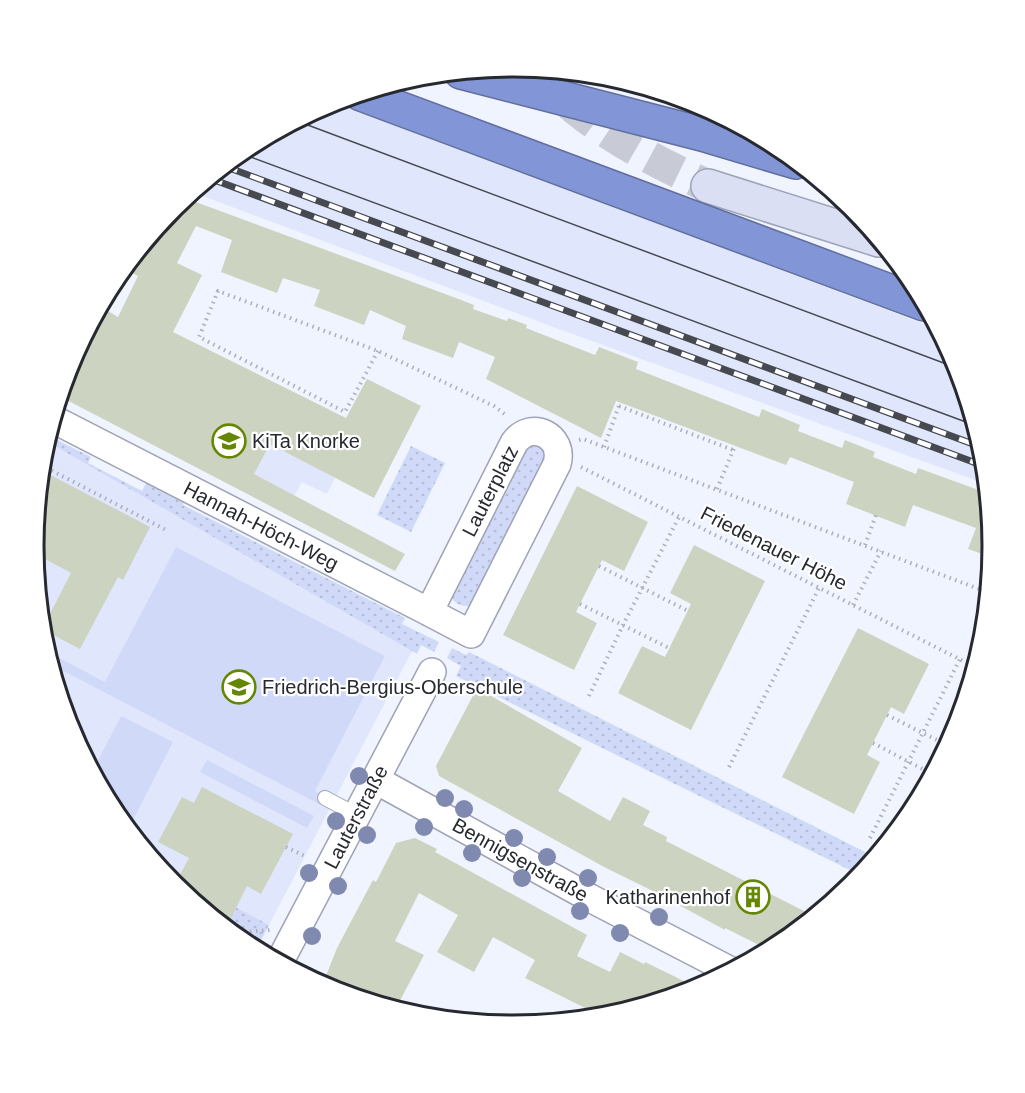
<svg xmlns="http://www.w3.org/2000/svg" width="1025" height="1093" font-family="Arial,sans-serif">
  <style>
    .built { fill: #e0e7fc }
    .grass { fill: url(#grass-dots) }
    .garden { fill: #d0daf8 }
    .building { fill: #ccd3c1 }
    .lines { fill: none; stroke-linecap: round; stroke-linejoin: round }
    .secondary-tunnel { stroke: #c8cbd6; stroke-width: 33; stroke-dasharray: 33 16; stroke-linecap: butt }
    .service-casing { stroke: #9ea3b5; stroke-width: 16 }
    .minor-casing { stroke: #9ea3b5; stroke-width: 30 }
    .secondary-casing { stroke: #9ea3b5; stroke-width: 36 }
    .motorway-casing { stroke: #626f9c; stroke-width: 36 }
    .path { stroke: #acafb9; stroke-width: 4; stroke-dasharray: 1.5 4.5; stroke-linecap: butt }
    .service { stroke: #fff; stroke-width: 14 }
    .minor { stroke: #fff; stroke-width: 27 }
    .secondary { stroke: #dadff3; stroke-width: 33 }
    .motorway { stroke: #8295d6; stroke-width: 33 }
    .tram { stroke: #474951; stroke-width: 1.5 }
    .rail-casing { stroke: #474951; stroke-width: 7 }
    .rail { stroke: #fff; stroke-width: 4.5; stroke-dasharray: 14; stroke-linecap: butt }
    .tree { fill: #8089af }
    .labels { text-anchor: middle; stroke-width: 4.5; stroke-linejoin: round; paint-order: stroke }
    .poi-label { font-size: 20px; fill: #272930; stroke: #fff; text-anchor: start }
    .street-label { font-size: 20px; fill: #272930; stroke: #fff }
    .rim { fill: none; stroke: #272930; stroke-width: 3 }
  </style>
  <defs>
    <pattern id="grass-dots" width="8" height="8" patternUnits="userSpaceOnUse" patternTransform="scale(1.5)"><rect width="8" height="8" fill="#d0daf8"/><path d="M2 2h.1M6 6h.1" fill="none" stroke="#b3bbd5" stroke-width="1.8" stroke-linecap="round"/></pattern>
  </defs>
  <rect width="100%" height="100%" fill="#f0f4ff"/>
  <path class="built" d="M333,102l203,75 401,152 19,34 27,90 3,31 -427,-155 -367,-137 54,-44z
    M163,379l172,99 -8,16 -25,-12 -11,20v14z
    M46,441l366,210 -143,274 -111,-59 -44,-53 -45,-83 -27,-90 -9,-94 9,-93z"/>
  <path class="grass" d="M50,428l6,3 -3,7 38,19 -3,6 54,28 7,-13 37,19 -3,8 222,113 -3,6 37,18 -5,10 -13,-7 -4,9 -5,-3 -366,-210z
    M532,439l20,13 -80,154c-10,1 -18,-2 -22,-11l69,-148z
    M411,446l34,17 -34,69 -34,-17z
    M452,648l14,7 3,-3 406,205 -15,18 -404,-199 5,-10 -14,-8z
    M158,866l111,59 -13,25 -10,-5 -73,-60z"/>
  <path class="garden" d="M176,547l209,109 -70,135 10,6 -4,8 -271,-141 -4,-13 59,31z
    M121,716l52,26 -45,88 -14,-17 -22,-41z
    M207,760l107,56 -7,12 -107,-56z"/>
  <path class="building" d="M185,198l271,100 18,7 -1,4 34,12 1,-3 19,7 -1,3 69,27 4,-8 39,15 -2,7 123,48 3,-8 38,16 -2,6 44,17 3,-8 30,12 -2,5 43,17 2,-6 69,25 5,54 -1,10 -23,-8 8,-21 -63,-23 -8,22 -59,-23 8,-22 -64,-25 -4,8 -170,-64 -15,37 -115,-59 9,-22 -36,-15 -6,16 -51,-19 4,-13 -36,-16 -6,15 -50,-19 6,-16 -37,-12 -6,15 -56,-21 11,-32 -36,-14 -19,37 25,12 -29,57 173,86 21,-39 54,27 -47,92 -104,-54 -16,30 151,80 -10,17 -336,-175 11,-33 30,-57 18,11 20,-41 -15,-8 51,-61z
    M41,470l109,57 -27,53 -5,-3 -38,72 -38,-20 29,-56 -37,-20z
    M577,486l71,36 -24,49 -22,-11 -26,52 21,11 -23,47 -71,-35z
    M694,545l71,36 -74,149 -73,-37 24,-47 23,11 26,-53 -21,-11z
    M858,628l71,36 -25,50 -13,-7 -24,48 13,7 -26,52 -72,-37z
    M477,688l105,60 -24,43 52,30 13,-24 27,14 -7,14 24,12 -1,4 148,75 -35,29 -10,5 -44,-22v2l-72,-39 -47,-23 -167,-92 -3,-10z
    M202,787l91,47 -32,60 -14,-8 -21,42 -52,-42 15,-28 -31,-16 24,-45 12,6z
    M415,838l22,11 -2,3 152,83 -10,21 33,16 10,-20 24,12 1,-2 53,26 -95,29 -78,-39 10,-18 -42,-23 -19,35 -37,-20 21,-37 -39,-22 -24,48 29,14 -29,55 -73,-24 15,-38 36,-68 3,2 20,-39z"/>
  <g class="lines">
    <path class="secondary-tunnel" d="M533,69c14,13 28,28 44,41 40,32 85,55 131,76"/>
    <defs>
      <path id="service" d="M325,798l32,17"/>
      <g id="minor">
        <path id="s1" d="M53,419l376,193 42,22 86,-170c8,-28 -26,-45 -43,-21l-85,169"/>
        <path id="s2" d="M376,780l214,118 141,73"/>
        <path id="s3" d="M279,963l153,-291"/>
      </g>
      <path id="secondary" d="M708,186l171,54"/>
      <path id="motorway" d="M461,72l241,62 94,28
        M361,94l563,210"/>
    </defs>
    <use href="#service" class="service-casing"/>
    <use href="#minor" class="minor-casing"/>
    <use href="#secondary" class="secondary-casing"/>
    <use href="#motorway" class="motorway-casing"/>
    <path class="path" d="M378,351l-33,61 -146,-75 19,-46 160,60 116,55 13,10
      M619,406l114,44
      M579,440l4,-1 21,8 383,145
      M604,447l16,-44
      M41,465l127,66
      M581,467l394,200
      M717,489l18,-43
      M865,545l11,-30
      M599,566l89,45
      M580,604l89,44
      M853,605l28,-54
      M589,696l34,-71 56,-108
      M887,715l60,30
      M873,743l59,31
      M729,767l90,-179
      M870,838l90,-179
      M286,847l21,10
      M232,933l38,-3"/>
    <use href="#service" class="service"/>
    <use href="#minor" class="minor"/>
    <use href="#secondary" class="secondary"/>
    <use href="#motorway" class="motorway"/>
    <path class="tram" d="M297,121l660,247
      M240,153l734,272"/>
    <defs>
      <path id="rail" d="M224,166l757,281
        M209,178l775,288"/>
    </defs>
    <use href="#rail" class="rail-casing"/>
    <use href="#rail" class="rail"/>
  </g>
  <g class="tree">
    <circle cx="359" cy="776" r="9"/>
    <circle cx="445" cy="798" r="9"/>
    <circle cx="464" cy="809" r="9"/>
    <circle cx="336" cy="821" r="9"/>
    <circle cx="424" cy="827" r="9"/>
    <circle cx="367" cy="835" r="9"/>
    <circle cx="514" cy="838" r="9"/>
    <circle cx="472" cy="853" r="9"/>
    <circle cx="547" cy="857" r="9"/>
    <circle cx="309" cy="873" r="9"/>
    <circle cx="522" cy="878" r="9"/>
    <circle cx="588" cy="878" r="9"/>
    <circle cx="338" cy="886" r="9"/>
    <circle cx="580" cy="911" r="9"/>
    <circle cx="659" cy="917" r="9"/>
    <circle cx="620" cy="933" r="9"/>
    <circle cx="312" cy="936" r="9"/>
  </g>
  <defs>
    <symbol id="school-ring" viewBox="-11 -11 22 22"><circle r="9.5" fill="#fff" stroke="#658601" stroke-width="1.5"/><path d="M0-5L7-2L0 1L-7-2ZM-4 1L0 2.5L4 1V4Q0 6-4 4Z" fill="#658601"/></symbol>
    <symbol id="building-ring" viewBox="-11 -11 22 22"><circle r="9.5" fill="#fff" stroke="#658601" stroke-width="1.5"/><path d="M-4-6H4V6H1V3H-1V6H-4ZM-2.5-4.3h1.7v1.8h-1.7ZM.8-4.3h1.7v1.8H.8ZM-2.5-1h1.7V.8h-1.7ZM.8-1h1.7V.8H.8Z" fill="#658601"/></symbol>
  </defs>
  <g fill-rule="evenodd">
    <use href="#school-ring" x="210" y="422" width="38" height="38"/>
    <use href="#school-ring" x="220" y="668" width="38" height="38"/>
    <use href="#building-ring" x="734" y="878" width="38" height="38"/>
  </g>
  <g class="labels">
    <g class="poi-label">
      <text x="252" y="448">KiTa Knorke</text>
      <text x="262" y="694">Friedrich-Bergius-Oberschule</text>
      <text x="730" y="904" text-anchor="end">Katharinenhof</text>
    </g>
    <g class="street-label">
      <text transform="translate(490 491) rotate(-63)" y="7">Lauterplatz</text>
      <text dy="7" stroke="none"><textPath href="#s1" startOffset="234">Hannah-Höch-Weg</textPath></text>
      <text transform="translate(774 548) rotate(27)" y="7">Friedenauer Höhe</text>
      <text dy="7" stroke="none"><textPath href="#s3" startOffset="165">Lauterstraße</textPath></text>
      <text dy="7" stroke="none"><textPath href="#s2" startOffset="165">Bennigsenstraße</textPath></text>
    </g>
  </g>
  <path d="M0 0H1025V1093H0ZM44 546a469 469 0 1 1 938 0a469 469 0 1 1-938 0Z" fill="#fff" fill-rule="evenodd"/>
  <path class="rim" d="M44 546a469 469 0 1 1 938 0a469 469 0 1 1-938 0Z"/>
</svg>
